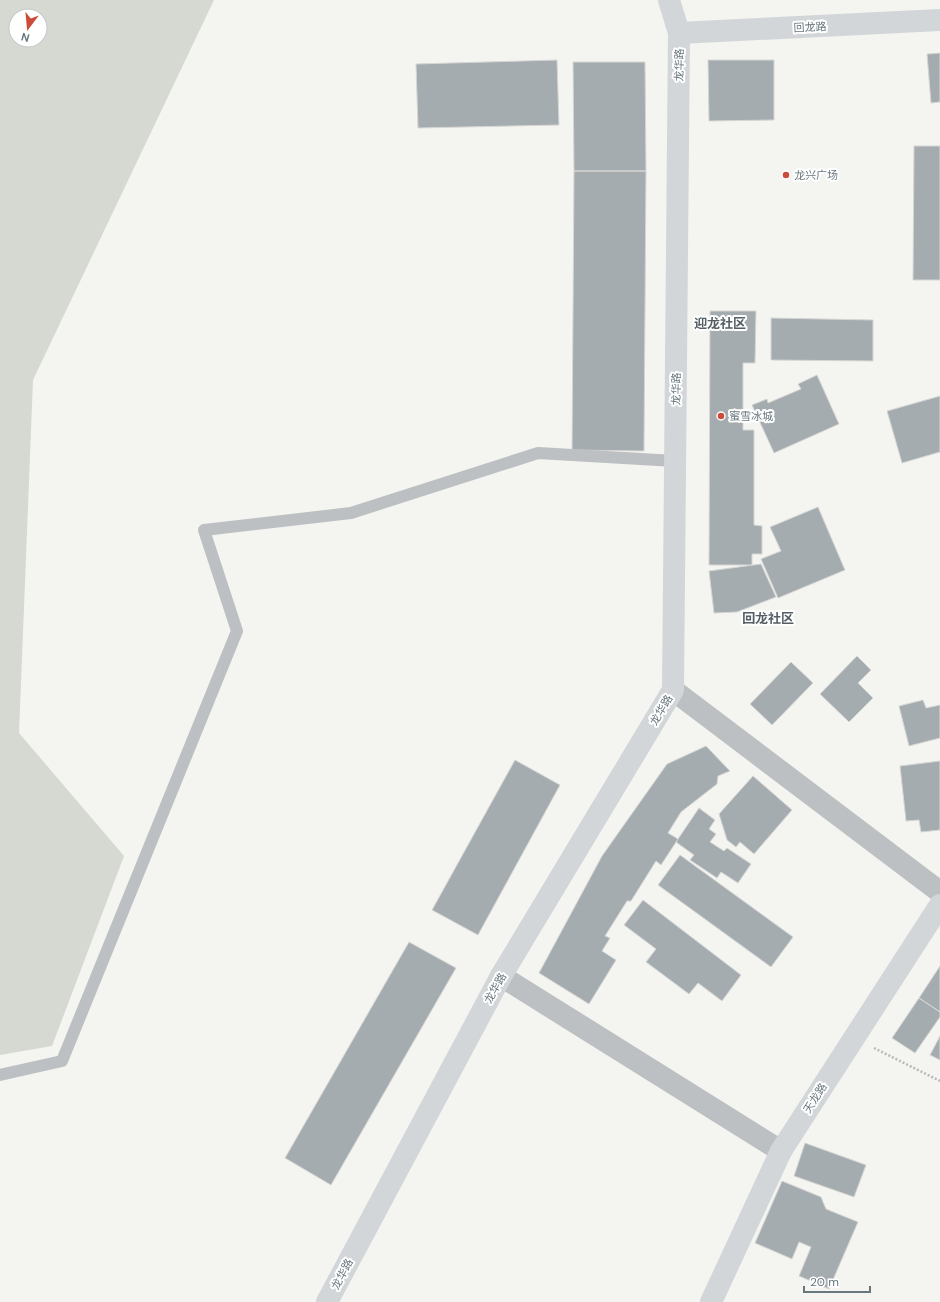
<svg xmlns="http://www.w3.org/2000/svg" width="940" height="1302" font-family="'DM Sans','Noto Sans SC',sans-serif">
  <style>
    .green { fill: #d5d9d1; fill-rule: evenodd }
    .building { fill: #a4acaf; stroke: #d6d6d4 }
    .lines { fill: none; stroke-linecap: round; stroke-linejoin: round }
    .path { stroke: #b6b9bb; stroke-width: 2.5; stroke-dasharray: 2 2; stroke-linecap: butt }
    .lane { stroke: #bcc0c2; stroke-width: 12 }
    .street { stroke: #bcc0c2; stroke-width: 22 }
    .secondary { stroke: #d2d6d9; stroke-width: 22 }
    .poi-dot { fill: #cb4c3b; stroke: #fff; stroke-width: 1.5 }
    .labels { text-anchor: middle; stroke-width: 4; stroke-linejoin: round; paint-order: stroke }
    .street-label { font-size: 11px; fill: #67777e; stroke: #fff }
    .poi-label { font-size: 11px; fill: #67777e; stroke: #fff; text-anchor: start }
    .quarter-label { font-size: 13px; font-weight: bold; fill: #545f65; stroke: #fff }
  </style>
  <rect width="100%" height="100%" fill="#f4f4f1"/>
  <path class="green" d="M0,0h214l-181,380 -14,353 105,123 -72,190 -52,9zM16,16h24v24h-24z"/>
  <path class="building" d="M940,53v49l-9,1 -4,-49z
    M557,60l2,65 -141,3 -2,-64z
    M708,60h66v60l-65,1z
    M573,62h72l1,109h-72z
    M914,146h26v134h-27z
    M574,171h72l-2,280 -72,-1z
    M710,311h46l-1,52h-12v67h11v95l8,1v28h-10v11h-43z
    M771,318l102,2v41l-102,-1z
    M817,375l22,49 -65,29 -22,-48 15,-6 1,4 33,-14 -3,-5z
    M940,396v56l-38,11 -15,-52z
    M818,507l27,63 -67,28 -17,-39 20,-8 -11,-24z
    M761,564l15,33 -39,15 -23,1 -5,-42z
    M857,656l14,14 -13,13 15,15 -24,24 -29,-28z
    M791,662l22,21 -41,42 -22,-21z
    M923,700l3,8 14,-3v33l-31,8 -10,-40z
    M706,746l24,25 -12,5 -1,8 -36,28 -13,21 10,6 -17,26 -5,-4 -25,40h-4l-22,35 5,2 -8,13 14,9 -27,44 -50,-31 63,-117 65,-92z
    M515,760l45,25 -82,150 -46,-25z
    M940,761v69l-19,2 -2,-12 -13,1 -6,-55z
    M753,776l39,34 -38,44 -14,-12 -4,5 -9,-7 -8,-26z
    M699,808l16,12 -6,9 7,5 -6,8 14,9 3,-3 24,16 -13,19 -17,-11 -4,6 -27,-18 4,-5 -18,-13z
    M680,855l113,82 -22,30 -113,-82z
    M643,900l98,75 -19,26 -24,-18 -9,11 -43,-32 10,-13 -32,-24z
    M409,942l47,26 -125,217 -46,-27z
    M940,966v46l-21,-14z
    M919,998l21,14v5l-25,36 -23,-15z
    M940,1036v24l-10,-5z
    M805,1143l61,22 -12,32 -60,-21z
    M782,1181l39,16 5,12 32,13 -29,67 -30,-13 12,-29 -12,-5 -7,17 -37,-16z"/>
  <g class="lines">
    <path class="path" d="M874,1048l66,33"/>
    <path class="lane" d="M0,1075l62,-14 175,-430 -33,-101 147,-17 187,-60 137,8"/>
    <path class="street" d="M673,690l267,202
      M501,976l280,175"/>
    <path class="secondary" d="M679,33l261,-13
      M327,1302l174,-326 172,-286 6,-657 -10,-33
      M711,1302l70,-151 159,-246"/>
  </g>
  <g class="poi-dot">
    <circle cx="786" cy="175" r="4"/>
    <circle cx="721" cy="416" r="4"/>
  </g>
  <g class="labels">
    <g class="street-label">
      <text transform="translate(810 27) rotate(-3)" y="4">回龙路</text>
      <text transform="translate(679 65) rotate(-89)" y="4">龙华路</text>
      <text transform="translate(676 389) rotate(-89)" y="4">龙华路</text>
      <text transform="translate(661 710) rotate(-59)" y="4">龙华路</text>
      <text transform="translate(495 988) rotate(-61)" y="4">龙华路</text>
      <text transform="translate(815 1098) rotate(-57)" y="4">天龙路</text>
      <text transform="translate(342 1274) rotate(-62)" y="4">龙华路</text>
    </g>
    <g class="poi-label">
      <text x="794" y="179">龙兴广场</text>
      <text x="729" y="420">蜜雪冰城</text>
    </g>
    <g class="quarter-label">
      <text x="720" y="328">迎龙社区</text>
      <text x="768" y="623">回龙社区</text>
    </g>
  </g>
  <g transform="translate(28 28) rotate(196)"><circle r="19" fill="#ffffff" stroke="#c2c9cb"/>
  <path d="M0-3L7 15L0 10L-7 15Z" fill="#cb4c3b"/>
  <text y="-6" font-size="11" font-weight="bold" text-anchor="middle" fill="#67777e">N</text>
  </g>
  <path d="M804 1286v6h66v-6" fill="none" stroke="#67777e" stroke-width="2"/>
  <text x="810" y="1286" font-size="12" fill="#67777e" stroke="#ffffff" stroke-width="3" paint-order="stroke">20 m</text>
</svg>
